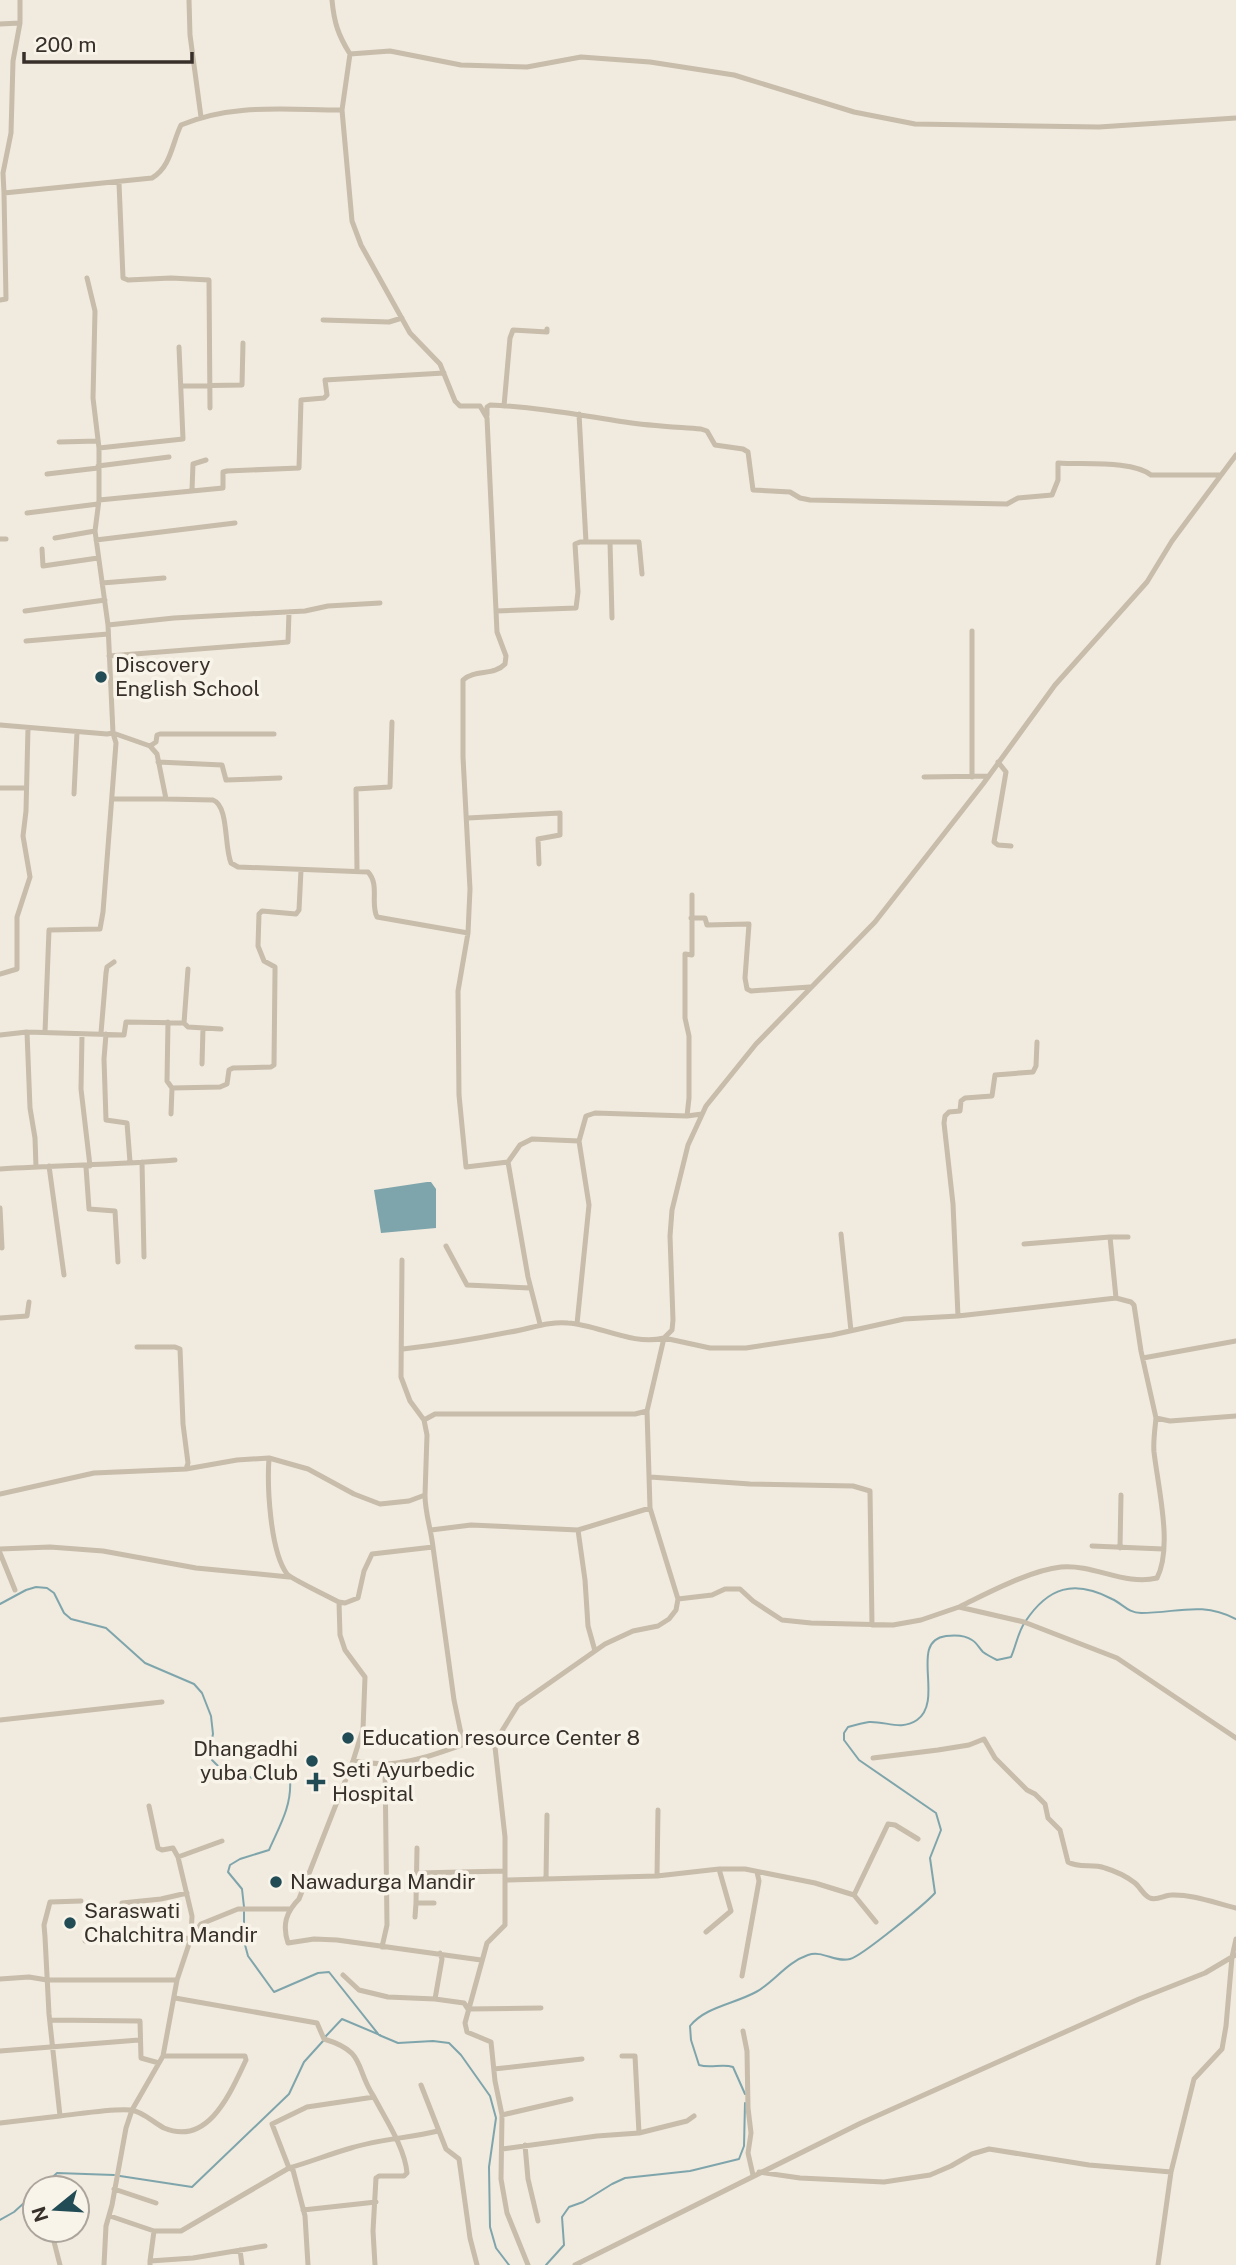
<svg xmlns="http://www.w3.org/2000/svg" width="1236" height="2265" font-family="'Public Sans',sans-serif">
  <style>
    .water { fill: #7fa5ac }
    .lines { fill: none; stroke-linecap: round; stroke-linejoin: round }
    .stream { stroke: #7fa5ac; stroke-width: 2 }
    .minor { stroke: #c8bcab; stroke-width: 5 }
    .poi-dot { fill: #224c55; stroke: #f9f4ea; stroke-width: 2.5 }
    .labels { text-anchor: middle; stroke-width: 7; stroke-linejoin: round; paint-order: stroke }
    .poi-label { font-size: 21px; fill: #372f2a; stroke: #f9f4ea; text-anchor: start }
  </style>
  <rect width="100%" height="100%" fill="#f1eade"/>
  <path class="water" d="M427,1182h4l5,7v39l-55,5 -7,-43z"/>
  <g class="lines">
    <path class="stream" d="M0,1604l26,-14 10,-3 11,1 7,5 10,20 7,6 35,9 39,35 49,21 8,9 9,23 2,18 -3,13 2,13 8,8 39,12 21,-5 10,5c2,26 -11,47 -21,70l-29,9 -10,6 -2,7 14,17 2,18
      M244,1912v29l4,15 26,36 44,-19 11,-1 50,63 19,8 35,-2 16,2 12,12 29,41 6,22 -7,49 1,60 6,21 13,17
      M326,2036l16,-17 38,16
      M745,2094l-12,-27c-11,-4 -22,2 -34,-2l-8,-25 -1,-14c15,-19 44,-22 66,-34 18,-10 31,-30 52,-37 15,-5 27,8 42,4 12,-3 75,-55 85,-66l-5,-35 11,-28 -5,-17 -77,-53 -15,-20v-7l4,-6c7,-2 14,-4 21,-5 17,-1 32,9 48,-2 28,-20 -9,-79 29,-84 8,-1 19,-1 26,4 5,3 7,8 11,12 4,3 10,6 14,8l14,-3c5,-11 7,-25 14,-35 23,-35 49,-43 87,-23 11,5 16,14 29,14 37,0 59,-12 95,6
      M120,2176l72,11 97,-93 15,-32 19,-21
      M41,2188l16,-15 57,2
      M0,2220l14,-8 21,-19
      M546,2265l18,-20 -2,-28 7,-10 14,-5 29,-18 13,-6 65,-7 49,-12 5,-13 1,-43"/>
    <path class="minor" d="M189,0l1,35 11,82
      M332,0c2,22 6,35 18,54
      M0,24l20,-1
      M342,110l10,111 9,24 49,88 30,31 15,37 5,5h20l7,12 10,214 9,24 -1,8c-11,12 -30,5 -42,16v77l7,132 -2,44 -10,58 1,104 7,72 42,-5 20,115 12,47
      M119,183l4,95 5,2 43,-2 38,2 1,128
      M4,193l-1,-20 8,-40 2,-72 7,-38v-23
      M87,278l8,33 -2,87 6,50v52
      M0,300l6,-1 -2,-106 148,-15c19,-11 20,-35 29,-53 52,-22 105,-15 161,-15l8,-56 40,-3 71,14 66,2 54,-10 69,5 84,13 120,37 61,12 184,3 137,-9
      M323,320l66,2 13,-4
      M182,386l60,-1 1,-42
      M504,406l6,-68 3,-8 34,2v-3
      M579,414l7,128
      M487,415v-8l3,-2c46,2 90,10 135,17 25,4 51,5 76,7l6,2 8,14 28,4 5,3 5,38 37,2 10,6 10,2 197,4 11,-6 34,-3 6,-15v-17c25,2 74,-3 93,12h70
      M59,442l39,-1
      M99,448l84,-9 -4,-92
      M98,466l71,-9
      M47,474l51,-6
      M192,490l1,-26 13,-4
      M27,513l71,-9
      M55,538l40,-7
      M0,539h6
      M96,540l139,-17
      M610,542l2,76
      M42,549l1,17 55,-8
      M102,583l62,-5
      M25,611l80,-11
      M496,611l80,-3 2,-16 -3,-48 5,-2h59l3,32
      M108,625l66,-7 131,-7 23,-5 52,-3
      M972,631v146
      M26,641l82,-7
      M109,656l179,-14 1,-30
      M0,725l107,9 6,-1 37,13 7,8 9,45 47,1c16,6 11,47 18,63l7,4 130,5c12,13 2,31 9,45l91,16
      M150,746l6,-4 1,-7 3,-1h114
      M158,762l64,3 4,15 54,-2
      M998,762l8,10 -12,70 4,3 13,1
      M924,777l64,-1
      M0,788h26
      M74,794l3,-62
      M112,799h54
      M468,818l92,-5v22l-22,4 1,25
      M357,871l-1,-82 34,-2 2,-65
      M691,918h14l2,7 42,-1 -4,54 2,11 4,2 59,-4
      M0,974l17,-5v-52l13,-40 -7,-41 3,-25 2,-83
      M168,1022l-1,59 5,7 48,-1 7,-3 2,-14 4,-2 38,-1 3,-2 1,-93v-5l-11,-6 -6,-15 1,-32 3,-3 34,3 3,-4 2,-40
      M184,1023l4,-54
      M27,1032l3,76 5,30 1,29
      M45,1032l4,-102 51,-1 3,-17 13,-169 -3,-10 -5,-108 -13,-94 4,-31 124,-12v-16l4,-1 72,-3 2,-68 23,-2 3,-3 -2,-15 119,-7
      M101,1033l5,-60 1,-6 7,-5
      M106,1034l-2,25 2,61 21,3 3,39
      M0,1035l27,-3 97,3 2,-13 58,1 4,4 33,2
      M82,1035l-1,54 9,77
      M202,1064l1,-36
      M171,1114l1,-26
      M687,1116l2,-18v-62l-4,-18v-64l7,1v-60
      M142,1162l2,95
      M508,1162l12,-17 12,-6 47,2 7,-25 9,-3 92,3 15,-2
      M49,1166l15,109
      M86,1167l3,42 26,2 3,51
      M0,1169c58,-4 116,-4 175,-9
      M0,1208l2,40
      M841,1234l10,97
      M1110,1237h18
      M1024,1244l86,-7 6,61
      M446,1246l21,39 63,3
      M402,1260l-1,117 9,24 14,19
      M958,1316l-5,-112 -9,-81 1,-7 4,-4 11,-1 1,-10 4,-3 27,-2 3,-21 38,-3 3,-6 1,-24
      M0,1318l27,-2 2,-14
      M577,1324l12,-119 -10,-64
      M137,1347h38l5,2 3,75 5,39 -2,6
      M403,1349c36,-4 72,-10 107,-17 20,-3 38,-11 58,-9 31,2 65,23 96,15l46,10h36l86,-13 72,-16 54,-3 158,-18 15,4 3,3 7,46 15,67 14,3 66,-5
      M1143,1358l93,-17
      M647,1411l3,97 28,91
      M269,1458c-2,28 1,93 18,116 3,4 44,24 52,28l1,33 5,15 20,27 -2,52 -10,32
      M650,1477l100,7 103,2 17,5 2,134
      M0,1494l94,-21 92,-4 51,-9 32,-2 39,11 46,25 26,10 29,-3 16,-6 2,-60 -3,-15 11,-6h200l12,-3 17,-73 8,-8 1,-10 -3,-84 2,-26 16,-65 18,-39 50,-62 119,-122 108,-138 72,-99 92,-103 25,-41 64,-86
      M431,1530l40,-5 107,5 72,-22
      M578,1530l7,50 3,46 7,25
      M1092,1546l71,3
      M433,1547l21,153 9,43
      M1120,1548l1,-53
      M0,1549l50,-2 53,4 93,17 93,9
      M0,1553l15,37
      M339,1602l6,1 13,-5 6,-27 8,-17 61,-7c-2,-18 -8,-34 -8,-52
      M961,1606c27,-13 70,-36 100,-39 33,-3 64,19 96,11 16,-31 1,-91 -3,-126 -1,-11 1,-23 2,-34
      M0,1720l162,-18
      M491,1736l4,11 5,-13
      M495,1747l10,90v88l-18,18 -22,80 2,9 24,10 4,39 7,34 -1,64 6,34 21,52
      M873,1758l65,-8 31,-5 15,-6 11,19 32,32 8,4 10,10 3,14 12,12 8,32c12,7 24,1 37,6 10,3 21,8 30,15 5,4 9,13 15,15 6,3 15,-3 21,-3 21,-1 44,8 65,13
      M417,1848l-1,55h18
      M178,1857l44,-16
      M418,1873l87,-2
      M657,1876l1,-66
      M546,1879l1,-64
      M506,1880l151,-4 62,-7h26l70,14 39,12 22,27
      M854,1895l34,-71 7,1 23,14
      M122,1903l39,-4 26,-6
      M415,1917l1,-14
      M706,1932l25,-21 -12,-42
      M1236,1939l-4,18 4,-2
      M85,1941l106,-3 1,-22 -14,-59 -5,-9 -11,2 -4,-2 -9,-42
      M382,1947l5,-22 -2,-161
      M440,1953l2,6 -7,40 29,4 4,6 73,-1
      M481,1960l-144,-20 -23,-1 -26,4c-6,-18 -2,-31 11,-44l54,-138c11,1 23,3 34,3 39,-2 74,-22 113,-30l18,-29 87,-61 28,-13 25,-5 11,-7 7,-9 2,-11 34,-4 13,-6h15l13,12 29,19 29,3 82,2 28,-5 38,-13 65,15 93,36 119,80
      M343,1975l16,15 29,7 47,2
      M742,1976l17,-95 -2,-9
      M0,1979l29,-2 18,3h130
      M175,1998l142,25 7,16c43,13 30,28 50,58
      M50,2020l90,1 1,37 18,5
      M743,2031l4,20 1,57 3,25 -3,20 5,22
      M0,2051l139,-11
      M622,2056h13l4,77
      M494,2069l88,-10
      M421,2085l25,64 13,10 11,79 7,27
      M502,2115l69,-16
      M60,2116c19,-2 53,-8 71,-6 11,1 23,13 33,18 45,19 67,-37 82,-68l-1,-4h-82
      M0,2123l60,-7 -11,-102 -4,-77 -1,-12 6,-23 31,-1
      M525,2145l3,34 10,42
      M502,2149l95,-13 42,-3 48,-12 7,-5
      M759,2172l41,6 84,4 46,-7 21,-9 21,-12 17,-5 100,16 82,7
      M114,2189l42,14
      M303,2210l73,-8
      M110,2216l44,15h27l108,-63 4,2 12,46 3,49
      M51,2230l9,35
      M240,2250l2,15
      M150,2261l4,-30
      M104,2265l2,-39 6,-21 14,-77 6,-18 31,-54 14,-76 14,-42 10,-14 37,-15h52
      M150,2265v-4l43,-3 72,-12
      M375,2265l-2,-34 3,-53 3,-2h25l3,-3c-2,-25 -21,-53 -33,-76l-67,10 -35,17 17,44c21,-6 41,-14 62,-20 28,-9 59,-10 87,-17
      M575,2265l286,-142 278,-124 66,-26 27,-16 -6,69 -4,23 -28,30 -23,93 -13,93"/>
  </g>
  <g class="poi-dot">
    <circle cx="101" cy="677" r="7"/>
    <circle cx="348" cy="1738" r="7"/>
    <circle cx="312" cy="1761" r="7"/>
    <path d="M312.5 1771.5h7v7h7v7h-7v7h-7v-7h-7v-7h7z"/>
    <circle cx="276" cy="1882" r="7"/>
    <circle cx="70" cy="1923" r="7"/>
  </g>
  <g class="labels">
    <g class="poi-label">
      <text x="115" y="672">Discovery<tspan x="115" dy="24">English School</tspan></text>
      <text x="362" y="1745">Education resource Center 8</text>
      <text x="298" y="1756" text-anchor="end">Dhangadhi<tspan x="298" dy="24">yuba Club</tspan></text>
      <text x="332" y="1777">Seti Ayurbedic<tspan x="332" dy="24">Hospital</tspan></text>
      <text x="290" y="1889">Nawadurga Mandir</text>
      <text x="84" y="1918">Saraswati<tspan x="84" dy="24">Chalchitra Mandir</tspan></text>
    </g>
  </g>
  <g transform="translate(56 2209) rotate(252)"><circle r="33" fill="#f9f4ea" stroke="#aba59d" stroke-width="2"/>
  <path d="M0-5L12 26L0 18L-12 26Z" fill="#224c55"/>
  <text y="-10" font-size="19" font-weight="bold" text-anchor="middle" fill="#372f2a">N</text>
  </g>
  <path d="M24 52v10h168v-10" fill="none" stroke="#372f2a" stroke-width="3.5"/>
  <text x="35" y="52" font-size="21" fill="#372f2a" stroke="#f9f4ea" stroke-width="5" paint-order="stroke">200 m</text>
</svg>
